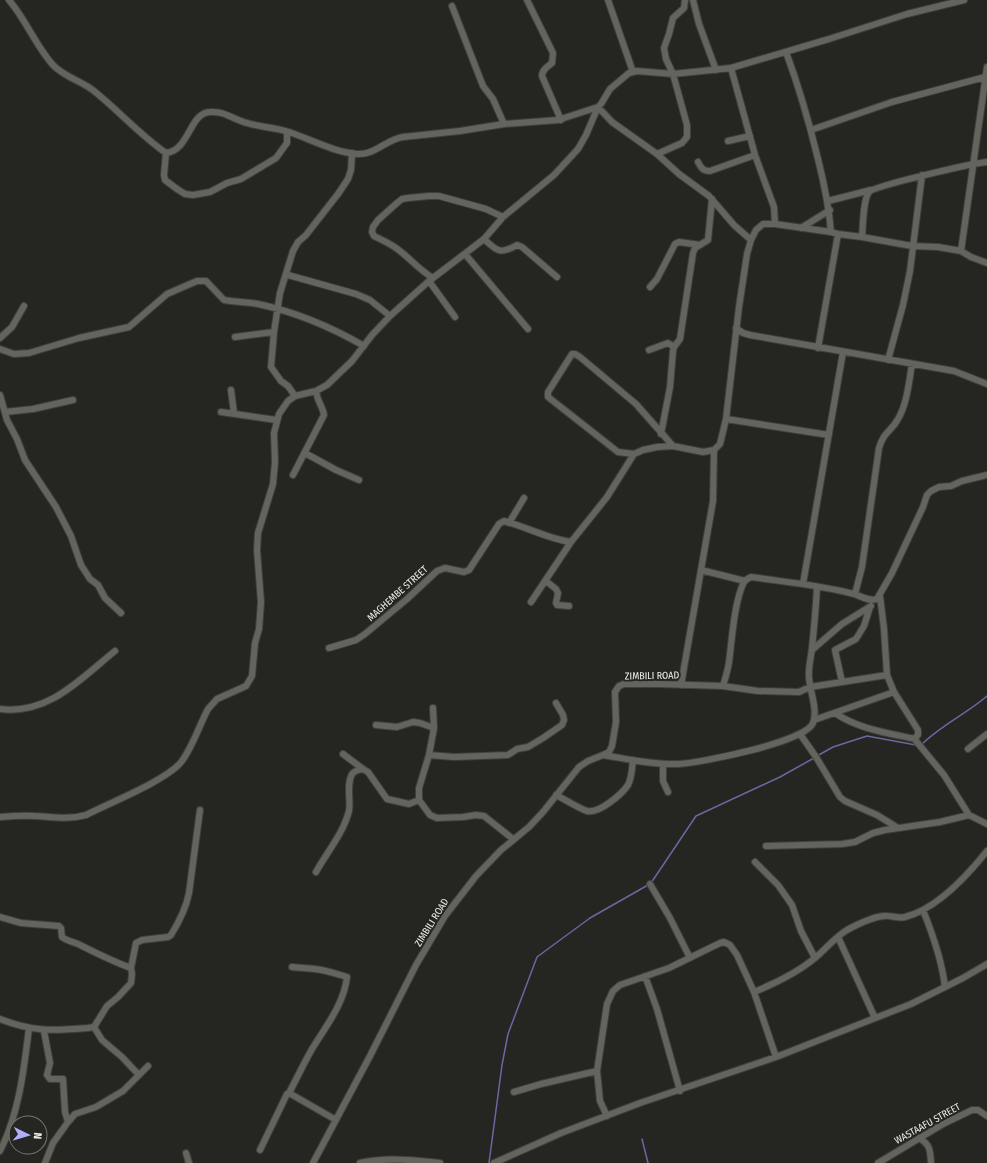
<svg xmlns="http://www.w3.org/2000/svg" width="987" height="1163" font-family="'Fira Sans Condensed',sans-serif">
  <style>
    .lines { fill: none; stroke-linecap: round; stroke-linejoin: round }
    .stream { stroke: #6868a2; stroke-width: 1.5 }
    .minor-casing { stroke: #3f403c; stroke-width: 8 }
    .minor { stroke: #63645e; stroke-width: 6 }
    .labels { text-anchor: middle; stroke-width: 4; stroke-linejoin: round; paint-order: stroke }
    .street-label { font-size: 10px; fill: #ebece9; stroke: #252621 }
  </style>
  <rect width="100%" height="100%" fill="#252621"/>
  <g class="lines">
    <path class="stream" d="M921,745c20,-20 45,-31 66,-49
      M817,756l16,-9 34,-11 49,9
      M651,883l45,-67 84,-39 34,-19
      M642,1139l6,24
      M489,1163l13,-98 6,-31 29,-77 53,-39 58,-33"/>
    <defs>
      <path id="minor" d="M9,0c17,20 27,46 44,65 11,12 29,16 41,26 25,20 46,44 72,62 24,-3 23,-40 44,-41 12,-1 20,5 31,9 15,6 32,6 48,11 21,7 47,21 69,22 17,1 29,-15 45,-17l57,-6 44,-7 54,-4 40,-13 3,-3 9,-15 19,-16 8,-2 36,3 58,-6 98,-29 78,-25 57,-14
        M527,0l26,53 -1,10c-4,3 -10,7 -10,13l19,44
        M608,0l25,72
        M693,0l6,24 17,46
        M452,6l31,80 10,13 11,25
        M786,52c13,35 23,70 32,107 6,24 11,48 13,73
        M731,68l24,87 19,52 1,17
        M811,130l81,-28 93,-25
        M728,141l22,-5
        M166,153l-2,22 1,5 12,9 8,5 8,1 17,-3 17,-9 14,-4 35,-21 11,-15v-11
        M657,154l25,-11 5,-6v-12l-14,-51 -7,-15 -2,-11 5,-14 4,-16 11,-10 1,-8
        M698,162c3,6 5,9 12,9l45,-16
        M828,201l43,-11
        M801,228l29,-18
        M862,237c1,-11 1,-37 7,-45 4,-6 105,-29 118,-30
        M484,239c13,12 16,16 33,6l5,2 35,30
        M961,251l26,-184
        M465,254l63,75
        M288,275l68,19 14,6 20,16
        M433,278c-14,-8 -24,-21 -37,-30 -7,-5 -14,-8 -22,-12l-2,-4 1,-5 5,-7 19,-17 5,-4 6,-1 21,-2h10l47,13 17,8
        M429,281l26,36
        M650,287l7,-8 18,-35 4,-2 21,3
        M736,328l7,5 7,2 204,36 33,13
        M235,337l39,-5
        M0,338l12,-11 12,-21
        M818,348l20,-114
        M0,349l14,5 15,-1 50,-15 50,-11 38,-33 30,-13h9l18,19c11,2 23,2 34,4 38,8 73,23 106,42
        M649,350l19,-7 6,4
        M888,360l15,-55 7,-34 12,-96
        M231,390l3,23
        M0,395l7,25 10,19 8,21 31,47 15,29 10,29 9,14 8,6 7,13 16,15
        M295,396l-7,-10 -7,-5 -10,-14 3,-35 6,-39 13,-42 5,-9 8,-7 32,-41 10,-15 3,-9 1,-17
        M5,412l28,-3 40,-9
        M221,412l55,8
        M726,419l103,16
        M661,434l9,-47 3,-36 1,-4 6,-8 13,-86 2,-5 13,-8 4,-41
        M305,453l31,17 23,10
        M634,454l-16,-2 -70,-55v-5l24,-38h3l5,3 56,47 37,42
        M293,475l31,-60c-1,-8 -7,-14 -8,-24
        M509,523l15,-25
        M701,570l44,11
        M546,581l10,8 2,4 -2,10 1,2 12,1
        M803,584l40,-232
        M855,594l7,-27 17,-119c5,-17 12,-16 19,-29 9,-15 11,-37 14,-55
        M880,596l4,33 3,46 7,17 24,38v5l-3,3 1,3 28,34 25,40
        M531,602l40,-60 36,-45 27,-43 9,-4 14,-3 16,-1 30,6 11,-2 6,-6 6,-25 13,-112 8,-53 4,-14 5,-10 7,-6h12l56,8 7,2 24,3 50,9 26,1 23,4 10,6 16,6
        M329,648l27,-8 9,-6 42,-35 30,-28 8,-3 19,4 5,-2 30,-46 5,-3c23,6 44,18 67,21
        M812,650l30,-26 29,-18
        M842,682l-7,-32 21,-11 8,-13 6,-19
        M681,685l32,-184 1,-51
        M723,686l35,5 41,1 11,-5 77,-12
        M433,708l1,20 -5,27 -10,33v12l11,15 7,3 26,-1 13,-2 8,1 29,23
        M0,709c49,6 80,-30 115,-58
        M835,713c23,16 53,20 80,26
        M814,720l80,-28
        M376,725l21,2 16,-5 7,1 14,5
        M800,734l16,23 24,40 5,4 32,14 21,13
        M968,749l19,-15
        M343,754l20,15
        M429,755l25,2 54,-2 9,-6 11,-2 15,-9 19,-13 2,-5 -1,-5 -7,-12
        M603,755c25,4 50,10 75,9 22,-1 128,-22 135,-41 5,-13 -3,-32 -4,-45 -1,-10 2,-20 3,-30 2,-20 4,-41 5,-61
        M663,764v17l5,11
        M556,795c8,4 24,14 31,16 12,3 35,-17 41,-26 4,-8 4,-17 5,-25
        M0,817c12,-1 24,-2 35,-1 18,1 33,4 51,-1 23,-12 82,-35 96,-54 11,-15 17,-35 26,-52l9,-10 29,-13 6,-10 3,-33 4,-14 2,-27 -4,-52 1,-17 15,-49 2,-22 -1,-29 5,-19 9,-13 7,-5 21,-5 11,-6 25,-24 20,-26 18,-19 39,-35 55,-42 19,-22 51,-42 24,-26 8,-14 12,-28 14,15 45,32 22,20 30,22 25,29 17,15
        M766,846l76,-2 13,-2 18,-9 12,-3 55,-8 29,-7 18,9
        M755,862l23,23 14,20 9,26 14,27
        M316,872c11,-20 27,-38 33,-61 2,-11 -3,-26 3,-37 3,-4 8,-4 11,-5l5,3 19,27 22,5 10,-4
        M650,884l20,34 20,40
        M923,910c10,25 19,50 22,77
        M0,917l21,6 38,3 2,2 1,9c6,5 14,5 20,9 16,8 32,16 49,22
        M838,937l37,81
        M645,976l12,33 23,82
        M754,992c22,-9 43,-19 61,-34 11,-9 20,-21 32,-28 11,-6 25,-13 37,-14 7,-1 14,3 21,1 32,-8 62,-41 82,-66
        M0,1019c33,13 53,12 88,9l6,-1 13,-21 11,-9 13,-14 1,-9 -1,-6 5,-25 6,-3 26,-3 3,-2c8,-13 15,-26 18,-42l11,-83
        M94,1027l8,13 20,17 17,18
        M44,1031l6,32 -3,12 3,4h13l2,33 3,10 -15,21 -8,20
        M514,1092l27,-8 56,-13
        M289,1093c8,-15 15,-30 23,-44 14,-23 32,-45 35,-72 -10,-3 -21,-7 -32,-8 -8,-1 -15,-1 -23,-2
        M607,1116l-7,-15 -3,-30 10,-67 6,-13 7,-6 49,-17 51,-25 4,-1 6,3 7,10 17,37 22,65
        M68,1122l7,-8 21,-7 27,-16 25,-25
        M919,1138c12,7 11,13 12,25
        M260,1150l27,-56 2,-1 47,27
        M0,1151c19,-37 24,-82 29,-123
        M186,1153l3,10
        M313,1163l57,-107 46,-91 29,-49 31,-40 25,-26 28,-23 14,-15 36,-45 9,-6 15,-6 6,-3 3,-6 4,-24 -1,-30 4,-6 5,-2h35l64,2c2,-7 5,-16 6,-24 3,-22 5,-60 15,-80 2,-3 4,-3 7,-5 34,5 69,8 103,17 7,2 15,8 23,5l15,-26 31,-66 4,-12 4,-4 8,-4 12,-1 11,-5 25,-6
        M360,1163c25,-6 55,-3 80,0
        M494,1163l67,-30 79,-30 136,-46 135,-53 52,-26 24,-14
        M878,1163l65,-39 29,-14h6l9,6"/>
    </defs>
    <use href="#minor" class="minor-casing"/>
    <use href="#minor" class="minor"/>
  </g>
  <g class="labels">
    <g class="street-label">
      <text transform="translate(397 593) rotate(-42)" y="4">MAGHEMBE STREET</text>
      <text transform="translate(652 675) rotate(-1)" y="4">ZIMBILI ROAD</text>
      <text transform="translate(431 922) rotate(-58)" y="4">ZIMBILI ROAD</text>
      <text transform="translate(927 1123) rotate(-29)" y="4">WASTAAFU STREET</text>
    </g>
  </g>
  <g transform="translate(28 1135) rotate(95)"><circle r="19" fill="#252621" stroke="#747571"/>
  <path d="M0-3L7 15L0 10L-7 15Z" fill="#aeaefb"/>
  <text y="-6" font-size="11" font-weight="bold" text-anchor="middle" fill="#ebece9">N</text>
  </g>
</svg>
